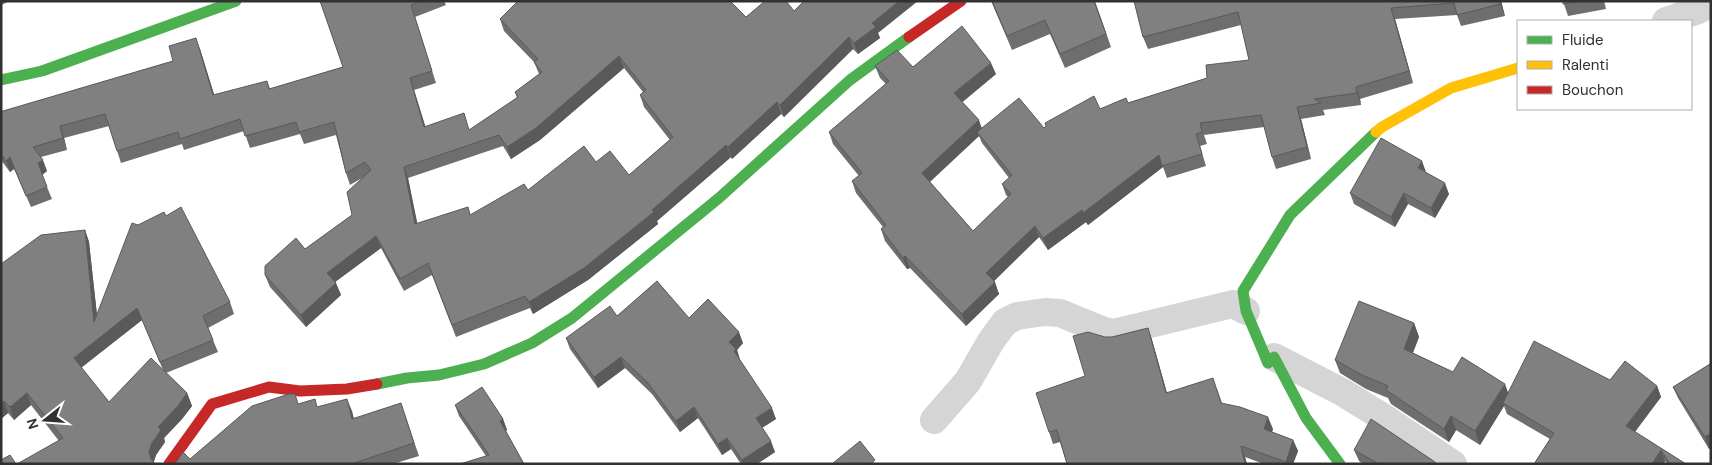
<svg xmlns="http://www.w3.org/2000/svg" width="1712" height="465" font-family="'DM Sans',sans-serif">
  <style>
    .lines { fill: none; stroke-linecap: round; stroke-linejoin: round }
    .street { stroke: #d5d5d5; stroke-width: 28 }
    .fast { stroke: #4caf50; stroke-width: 11 }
    .slow { stroke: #ffc107; stroke-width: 11 }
    .jam { stroke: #c62828; stroke-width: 11 }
    .wall { fill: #6e6e6e; fill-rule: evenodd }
    .shaded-wall { fill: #5a5a5a }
    .building { fill: #808080; stroke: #5a5a5a; fill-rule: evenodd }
  </style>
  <rect width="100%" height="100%" fill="#fff"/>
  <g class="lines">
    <path class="street" d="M1666,21l30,-10 15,-7
      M1274,357l68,35 47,29 64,43
      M934,420l34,-39 23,-40 14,-19 12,-6 28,-4 15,1 44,18 9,2 120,-29 13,7"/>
    <path class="fast" d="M1,80l41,-9 194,-70
      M377,384l30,-6 32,-3 45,-11 48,-21 40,-25 147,-120 131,-118 59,-43
      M1340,464l-34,-46 -32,-61 -6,6 -22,-52 -3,-20 47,-76 86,-83"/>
    <path class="slow" d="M1376,132l6,-5 69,-39 67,-20"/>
    <path class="jam" d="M909,37l52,-36
      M169,464l43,-60 57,-17 31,4 47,-2 30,-5"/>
  </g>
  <path class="wall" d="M1,1h9l-9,4z
    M320,1h124l2,4 -31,12 21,66 -22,7 11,36 44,4 48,-32 -2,-6 24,-18 -5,-12 -30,-31 -4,-12 246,-2 48,-6 84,22 2,5 -22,16 -5,-5 -69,68 -3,-3 -49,45 -1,-2 -74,64 1,3 -70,56 -55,34 -3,-6 -74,29 -24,-62 -28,16 -23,-43 -46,34 6,13 -35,32 -36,-40 -5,-12 40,-26 47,-34 10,-37 -12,7 -4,-12 -10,-38 -32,9 -4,-10 -50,14 -6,-17 -60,19 -2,-6 -61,19 -12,-37 -45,12 3,12 -26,7 6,14 -5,4 10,24 -21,8 -17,-38 -4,3 -9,-12v-48l172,-51 27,-12 14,46 53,-14 3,8 73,-22zM624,68l19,24 -3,3 4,12 26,33 -41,35 -33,-13 -126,53 -2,-8 -51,17 -9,-46 95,-32 8,13 29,-19z
    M991,1h104l16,46 -46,21 -15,-34 -38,16z
    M1134,1h367l4,15 -44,10 -4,-11 -62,4 18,64 -53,16 1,6 -38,5 2,5 -24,4 10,40 -35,10 -4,-12 -8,-30 -60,8 3,9 -7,2 6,20 -39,12 -4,-11 -75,58 -2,-3 -38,28 -9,-13 -45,44 5,13 -33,32 -56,-58 -3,1 -22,-28 -4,-12 2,-2 -27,-34 -4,-12 7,-5 -26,-32 -4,-12 57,-48 -6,-6 -5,-12 38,1 83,7 -34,28 20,26h62l56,-19 28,-6 79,-25 42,-18 -8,-35 -93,24 -5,-12zM979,136l3,7 27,35 -7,6 4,11 2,2 -35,34 -43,-49z
    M1563,1h41l2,8 -38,7z
    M1426,172l23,22 -14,24 -27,-14 -13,23 -41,-23 -4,-11z
    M166,216l64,86 4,12 -26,14 10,24 -52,21 21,20 5,13 -10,13 -18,19 1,4 -9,13 -2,7 -95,-21 -28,-36 -17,15 -6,-7 -7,6v-155l84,-34 4,12 8,73 41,-90zM142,320l21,50 -54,32 -28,-34z
    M617,316l72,2 54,25 -6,7 3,10 36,59 -14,9 13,24 -18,12h-16l-10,-15 -9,6 -24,-37 -18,14 -28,-38 -27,-26 -27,20 -28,-39 -4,-11z
    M1414,323l5,14 -6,16 40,19 55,21 102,-13 47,6 4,11 -26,35 51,32h-19l-2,-3 -1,3h-130l16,-25 -43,-25 -3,-8 -24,39 -24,-15 -7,12 -58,-38 -3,-6 -22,-9 -26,-16 -5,-13z
    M1148,328l4,12 15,53 50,-4 5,14 51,26 -1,3 21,8 5,11 -5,13h-29l-19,-7 2,7h-180l-7,-22 -7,2 -4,-12 36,-56 20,-39h7z
    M1710,364l-1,85 -31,-51 -5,-11z
    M298,404l20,3 34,4 1,7 52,-3 14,41 -26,8h-219l16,-5z
    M455,405l48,14 4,11 -1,1 18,33 -38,-8 -27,-40z
    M1354,450l83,14h-74l-4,-3z"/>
  <path class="shaded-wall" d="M899,1h19l-40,32 2,5 -22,16 -4,-11 18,-20z
    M1500,1h1l4,15 -5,-12z
    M1391,8l4,11 18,64 -4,-12z
    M849,37l4,12 -69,68 -4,-12z
    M196,38l4,11 18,58 -5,-12z
    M619,56l5,12 -84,72 -29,19 -4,-12z
    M991,63l5,11 -37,31 -5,-12z
    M410,78l4,12 15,48 -5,-11z
    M1356,87l4,12 1,6 -4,-12z
    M777,102l4,12 -49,45 -4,-12z
    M1297,107l4,12 10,40 -4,-12z
    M979,120l4,12h-6l2,4 -53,49 -4,-12z
    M60,126l4,12 3,12 -4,-12z
    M726,145l5,12 -74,64 1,3 -70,56 -55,34 -4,-12 123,-92z
    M1159,155l4,12 -75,58 -2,-3 -38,28 -5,-12z
    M10,157l4,12 -4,3 -4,-11z
    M43,160l4,11 -5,4 -4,-12z
    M1422,161l4,11 -8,-4z
    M404,167l4,11 12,58 -5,-12z
    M1445,183l4,11 -14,24 -4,-10z
    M1404,193l4,11 -13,23 -4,-10z
    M1035,226l4,11 -49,48 -4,-12z
    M85,230l4,12 10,92 -5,-12z
    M376,236l5,12 -50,37 -4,-12z
    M905,256l5,12 -3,1 -4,-11z
    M995,282l4,12 -33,32 -4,-12z
    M336,283l5,12 -35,32 -5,-12z
    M137,308l5,12 -64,50 -4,-12z
    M1414,323l5,14 -10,25 -5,-13z
    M1148,328l4,12 18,64 -4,-11z
    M739,332l4,11 -6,7 3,10 -2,2 -9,-20z
    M621,357l4,11 -27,20 -4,-11z
    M1505,384l5,14 -7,5 1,3 -24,39 -5,-14z
    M1657,386l4,11 -31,41 -4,-12z
    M27,393l4,12 -17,15 -4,-13z
    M187,393l5,13 -10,13 -18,19 1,4 -9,13 -3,8 -2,-4 -2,-8 9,-24z
    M347,399l5,12 5,20 -5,-12z
    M4,401l4,12 -7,6v-16z
    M694,407l4,11 -18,14 -4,-11z
    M772,408l4,11 -16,10 -4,-11z
    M1451,416l5,14 -7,12 -5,-13z
    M1268,417l5,12 -4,12 -5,-12z
    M503,419l4,11 -3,2 -4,-11z
    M1711,433v15l-2,1 -4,-12z
    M727,438l4,11 -9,6 -4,-11z
    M1293,440l5,11 -5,13h-6l-1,-2z
    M771,441l4,11 -18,12h-14l-1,-4z
    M1241,446l4,11 2,7h-2z
    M1661,450l4,11 -1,3h-12z"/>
  <path class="building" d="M320,1h101l-10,4 21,66 -22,7 14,49 40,-14 5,17 49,-33 -3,-5 27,-20 -8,-10 4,-3 -38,-40 18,-18h212l16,16 19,-16h21l8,10 10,-10h95l-27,22 4,4 -22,16 -5,-6 -69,68 -3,-3 -49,45 -2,-2 -74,65 2,2 -70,56 -55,34 -4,-6 -73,29 -24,-62 -28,16 -24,-43 -49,37 9,10 -35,32 -36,-40v-9l31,-28 9,11 47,-34 -5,-23 24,-22 -6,-8 -19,11 -12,-51 -35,10 -3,-10 -51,14 -5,-17 -60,20 -2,-7 -61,19 -12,-37 -45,12 3,12 -30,9 10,13 -5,3 9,24 -21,9 -16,-39 -4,4 -5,-7v-42l2,-1 170,-50 -4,-15 27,-8 17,57 54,-14 2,8 74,-22zM619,56l27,34 -6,5 33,42 -44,38 -19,-24 -14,11 -12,-16 -56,44 -4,-6 -54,31 -2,-8 -53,17 -11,-57 95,-32 8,12 29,-19z
    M992,1h102l12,33 -46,20 -15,-34 -38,16z
    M1134,1h366v3l-43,11 -3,-12 -63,5 18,63 -53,16 1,6 -43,6 7,4 -24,4 10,40 -35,10 -11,-42 -61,8 2,9 -6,2 6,20 -40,12 -3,-11 -76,58 -1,-3 -39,28 -8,-12 -49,47 9,9 -33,32 -57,-58 -2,2 -22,-29 5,-4 -34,-44 10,-8 -33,-41 60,-51 -14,-15 22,-16 16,17 49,-41 29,37 -37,30 25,27 -57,53 51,58 38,-37 -9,-10 10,-9 -35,-43 42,-34 25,30 2,-2 -1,-3 49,-27 6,13 26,-11 2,5 79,-25 -1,-13 43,-5 -11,-48 -95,25z
    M1563,1h18l-18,3z
    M1381,138l41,23 -4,7 27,15 -14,25 -27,-15 -13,24 -41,-24z
    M181,207l49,95 -27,14 10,24 -53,22 -23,-54 -63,50 35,44 42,-44 36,35 -9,13 -20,21 3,3 -9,13 -3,8 2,8 4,5h-138l46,-26 -36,-45 -17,14 -6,-6 -3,2v-139l40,-29 44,-5 9,92 38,-99 6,2 26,-13 2,4z
    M657,281l32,37 19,-19 31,33 -10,10 7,7 -2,2 38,57 -16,10 15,23 -29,19 -15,-22 -9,6 -24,-37 -18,14 -28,-38 -27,-26 -27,20 -28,-39 44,-32 7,10z
    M1359,301l55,22 -10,26 49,23 9,-15 43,27 -30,47 -24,-15 -7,13 -58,-39 2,-4 -26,-11 -27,-15z
    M1148,328l18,65 47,-15 8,25 19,4 28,10 -4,12 29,11 -7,22 -45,-16 4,18h-178l-10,-34 -8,2 -13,-39 49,-17 -12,-40 15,-4 17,5h7z
    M1534,341l76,39 15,-19 32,25 -31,40 60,38h-16l-9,-14 -9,14h-118l20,-31 -51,-30z
    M1710,364l1,2v67l-6,4 -32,-50z
    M482,387l21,32 -3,2 24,43h-64l29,-9 -34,-50z
    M289,394h6l3,10 17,-5 2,8 30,-8 5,20 49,-16 13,40 -63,21h-177l3,-3 6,-9 7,7 62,-53z
    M1371,419l64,43 2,2h-58l-25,-14z
    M860,441l15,19 -4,4h-39z
    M10,455l6,9h-15v-4z"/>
  <rect width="1712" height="465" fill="none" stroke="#313131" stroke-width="5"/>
  <rect x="1517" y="20" width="175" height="90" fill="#ffffff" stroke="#adadad"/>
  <rect x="1527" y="36" width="25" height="8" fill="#4caf50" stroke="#adadad"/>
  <text x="1562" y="45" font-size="15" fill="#313131">Fluide</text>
  <rect x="1527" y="61" width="25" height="8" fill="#ffc107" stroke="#adadad"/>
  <text x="1562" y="70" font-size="15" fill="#313131">Ralenti</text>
  <rect x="1527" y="86" width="25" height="8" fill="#c62828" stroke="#adadad"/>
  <text x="1562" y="95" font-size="15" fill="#313131">Bouchon</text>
  <g transform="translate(45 420) rotate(253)" stroke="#ffffff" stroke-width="4" paint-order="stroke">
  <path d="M0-4L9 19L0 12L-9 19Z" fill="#313131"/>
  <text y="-8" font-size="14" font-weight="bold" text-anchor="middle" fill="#313131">N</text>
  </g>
</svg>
